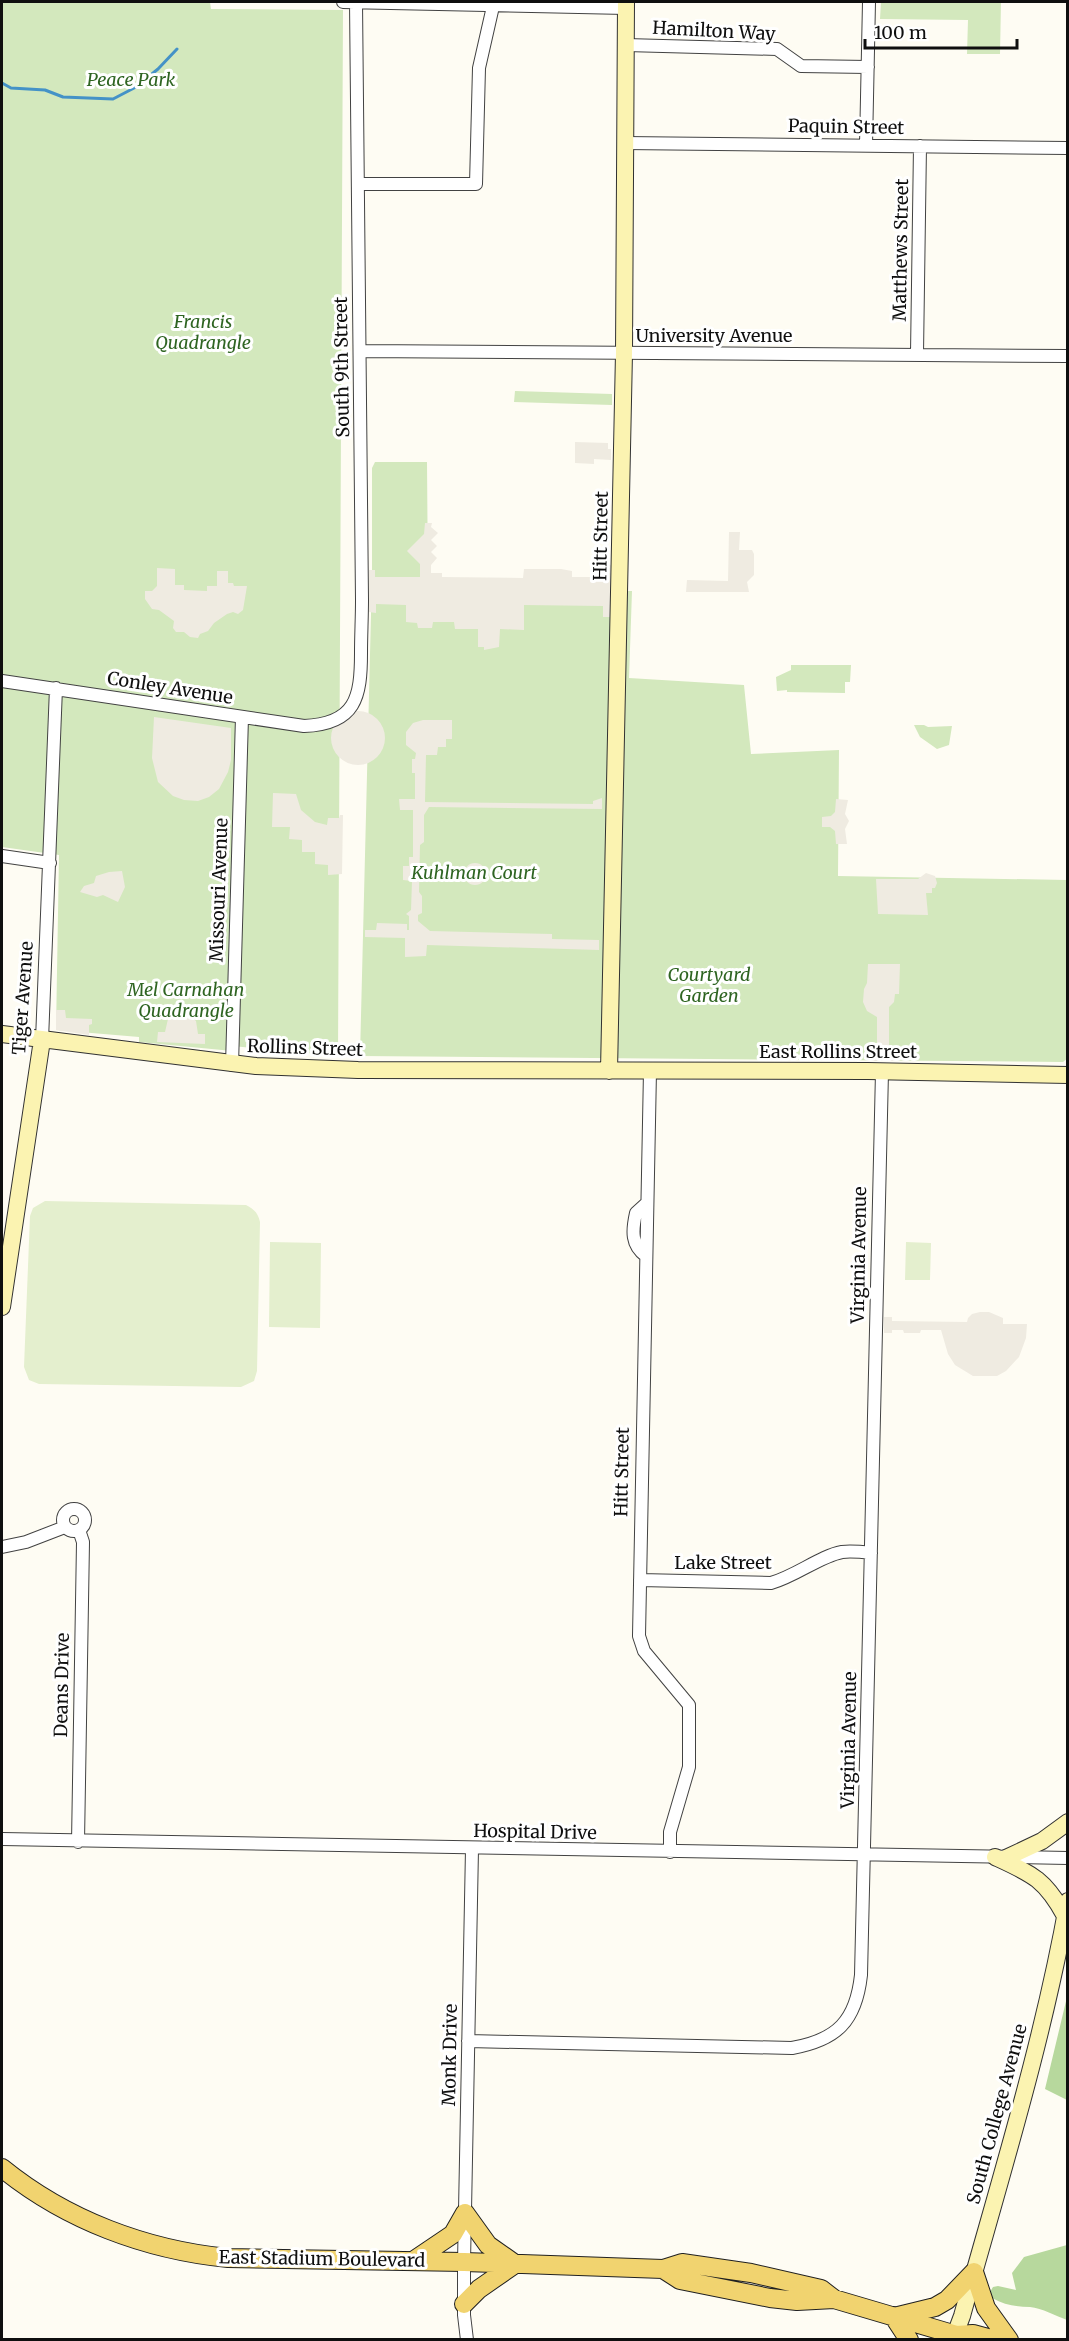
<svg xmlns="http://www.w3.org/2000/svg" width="1069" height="2341" font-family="Merriweather,serif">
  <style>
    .green { fill: #d3e8bd }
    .forest { fill: #b7d89d }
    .pitch { fill: #e4efce }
    .plaza { fill: #efebe1 }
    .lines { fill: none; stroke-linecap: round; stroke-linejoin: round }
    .stream { stroke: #4492c7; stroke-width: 3 }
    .street-casing { stroke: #424242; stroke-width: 14 }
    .secondary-casing { stroke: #313131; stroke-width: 18 }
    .primary-casing { stroke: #202020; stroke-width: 20 }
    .street { stroke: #fff; stroke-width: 12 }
    .secondary { stroke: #fbf3b1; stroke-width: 16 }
    .primary { stroke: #f1d36f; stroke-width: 18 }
    .labels { text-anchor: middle; stroke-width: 6; stroke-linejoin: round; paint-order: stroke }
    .street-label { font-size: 18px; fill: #0f0f0f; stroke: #fff }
    .park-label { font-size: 18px; font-style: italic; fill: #2f6522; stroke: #fff }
  </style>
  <rect width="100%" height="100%" fill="#fefcf3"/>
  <path class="green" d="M2,2h208l1,7 132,1 -5,1046 -106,-10v5l-10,-1 -83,-8v-5l-83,-7 3,-175 -57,-8z
    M881,2h120l-1,52h-33l1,-34 -88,-1z
    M515,391l97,3v11l-98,-3z
    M375,462h52l1,128 204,1 -3,87 115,7 7,69 88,-4 -1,126 229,4 1,178 -5,4 -703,-6 12,-482v-106z
    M791,665h60l-1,17h-5v11l-58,-1v-2l-10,1 -1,-14 15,-7z
    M914,725h10l4,2 24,-1 -3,19 -12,4 -17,-12z"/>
  <path class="forest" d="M1067,1997l1,103h-1l-22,-11z
    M1067,2245v75c-11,-4 -25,-12 -37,-13 -14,0 -25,-2 -38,-9l-2,-6 3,-5 5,-1 18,4 -4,-17 12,-16z"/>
  <path class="pitch" d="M45,1201l201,4c8,4 12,8 14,17l-3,149 -3,10 -13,6 -202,-3 -10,-4 -5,-13 6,-151 3,-8z
    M270,1242l51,1 -1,85 -51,-1z
    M906,1242l25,1 -1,37h-25z"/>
  <path class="plaza" d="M575,442l33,1v6h3v11l-17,-1v5l-19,-1z
    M425,523h7l-1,4 7,6 -7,7 6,6 -6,6 6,6 -6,7v8h11v4l81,1 1,-9h37l11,2v6h30v-7h4l1,-6 4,1 -1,52h-7v-11l-79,-1v25l-24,-1 -1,18 -15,3v-3h-6v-18h-23l-1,-7h-21l-1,6h-14l-1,-5 -11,-1v-17l-30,-1v9l-7,-1v-42h6v7h45v-13l-13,-13 17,-17z
    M729,532h11l-1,18h13l2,4v21l-7,7 2,10h-63l1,-12 41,1z
    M157,568l18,1v16h9v5l23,1v-5h10v-15h11v12h5l1,3h13l-4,24 -5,4 -5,-2 -6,2 -13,9 -6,8 -8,3 -2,4 -8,-1 -6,-5h-8l-3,-4 1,-7 -15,-11 -7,-1 -7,-10v-8h7l5,-5z
    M331 738a27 27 0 1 1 54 0a27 27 0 1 1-54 0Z
    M154,717l77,11v32l-3,12 -9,17 -10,8 -11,4 -14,-1 -11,-4 -15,-14 -6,-24z
    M423,720h29v19h-6v8h-8l-1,8h-11l-1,47 168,2v-3l9,-3v11l-173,-2 -5,8v27l-4,3 -1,47 3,4v17l-4,2v6l12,10 122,3v5l47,1v10l-172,-5 -1,11 -21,1v-19l-40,-1v-7h11l1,-7 30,1v6h2v-14l-3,-2 5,-4 1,-29 -9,-1v-14h6v-9h4v-47h-13l-1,-11h16v-26h-3v-14h3l1,-6 -10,-8v-13l7,-9z
    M273,793l23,1 5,16 14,12 12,3 1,-7h11l1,-3h3l-1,59 -14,1v-10l-13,-1v-12h-13v-12l-13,-1 1,-12h-18z
    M836,799l12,1 -3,14 4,7 -4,8 2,15h-11l-1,-13 -5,-4h-8v-10l9,-1 4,-4z
    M464 874a11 11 0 1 1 22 0a11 11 0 1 1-22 0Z
    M122,871l3,16 -7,15 -15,-7 -6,2 -17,-5 4,-6 10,-3 2,-7 13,-4z
    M926,873l9,3 2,7 -2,5h-3v5h-6l2,22 -50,-1 -2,-35h42z
    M868,964h32l-1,30h-4l-1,8 -5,5v44l5,3 4,7h-31l10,-11v-33l-10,-6 -4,-9 1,-13 3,-6z
    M175,1005h15v11l6,5 2,13h7v10l-48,-2 1,-10h7l3,-13 7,-4z
    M56,1010h9l1,8 26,1v5l-3,1v10l-33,-5z
    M980,1312h9l14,6v6h24l-1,14 -7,19 -13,14 -9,5h-24l-18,-11 -7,-11 -7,-24h-20l-1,3h-16l-1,-3h-11v3h-8v-16h8v4l75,1 1,-4 4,-4z"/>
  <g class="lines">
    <path class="stream" d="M2,83l9,5 34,2 18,7 50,2 23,-12 22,-18 19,-20"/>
    <defs>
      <path id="street" d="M343,2l283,6
        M626,45l151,4 24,17 67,1
        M624,143l444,5
        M866,145l3,-143
        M359,184h117l3,-116 15,-66
        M360,351l708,5
        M917,354l3,-208
        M2,681l302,45c52,-2 57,-29 57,-73 0,-18 1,-35 1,-53l-6,-598
        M2,856l48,7
        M42,1040l14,-352
        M232,1065l10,-348
        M650,1071l-11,565 5,15 45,54v62l-19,65v20
        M646,1256c-15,-11 -14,-25 -10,-43l11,-10
        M63 1520a11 11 0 1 1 22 0a11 11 0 1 1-22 0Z
        M2,1547l24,-5 39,-15
        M640,1580l131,3c25,-7 49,-27 71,-31 9,-1 20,0 29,1
        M2,1839l1066,19
        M78,1842l5,-300 -4,-12
        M468,2041l324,7c45,-8 64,-27 69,-73l21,-903
        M467,2340l-3,-25v-53l8,-413"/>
      <path id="secondary" d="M2,1034l254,32 102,4 510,1 200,4
        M609,1071l15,-718 2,-351
        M2,1307l40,-267
        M995,1857c37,17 50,22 70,59
        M1006,1858l36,-17 26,-19
        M953,2340l9,-24c38,-137 81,-274 106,-415"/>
      <path id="primary" d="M2,2168c64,52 144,82 226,90l236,4 199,7 19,-6 69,10 70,16 13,10
        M413,2261l40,-27 12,-21 23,32 27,19 -36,25 -15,15
        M663,2269l17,11 90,18 27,3 37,-2 122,36 17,-1 22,6
        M909,2340l-15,-23 41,-10 12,-7 27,-28 12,36 23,32"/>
    </defs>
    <use href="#street" class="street-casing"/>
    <use href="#secondary" class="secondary-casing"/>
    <use href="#primary" class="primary-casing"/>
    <use href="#street" class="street"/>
    <use href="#secondary" class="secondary"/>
    <use href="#primary" class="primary"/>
  </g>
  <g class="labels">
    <g class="street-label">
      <text transform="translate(714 31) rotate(3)" y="6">Hamilton Way</text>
      <text transform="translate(846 127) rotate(1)" y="6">Paquin Street</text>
      <text transform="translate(901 250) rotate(-89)" y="6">Matthews Street</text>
      <text x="714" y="342">University Avenue</text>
      <text transform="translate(342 367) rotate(-91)" y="6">South 9th Street</text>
      <text transform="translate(601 536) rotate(-89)" y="6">Hitt Street</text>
      <text transform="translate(170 688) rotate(9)" y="6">Conley Avenue</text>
      <text transform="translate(219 890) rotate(-88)" y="6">Missouri Avenue</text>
      <text transform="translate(23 998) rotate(-86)" y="6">Tiger Avenue</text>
      <text transform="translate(305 1048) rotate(2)" y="6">Rollins Street</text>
      <text x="838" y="1058">East Rollins Street</text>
      <text transform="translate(859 1255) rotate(-89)" y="6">Virginia Avenue</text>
      <text transform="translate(622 1472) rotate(-89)" y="6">Hitt Street</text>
      <text x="723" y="1569">Lake Street</text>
      <text transform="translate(62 1685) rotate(-89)" y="6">Deans Drive</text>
      <text transform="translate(849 1740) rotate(-89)" y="6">Virginia Avenue</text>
      <text transform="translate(535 1832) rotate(1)" y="6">Hospital Drive</text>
      <text transform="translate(450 2055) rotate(-89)" y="6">Monk Drive</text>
      <text transform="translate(997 2114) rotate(-75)" y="6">South College Avenue</text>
      <text transform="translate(322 2259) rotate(1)" y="6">East Stadium Boulevard</text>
    </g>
    <g class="park-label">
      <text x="131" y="86">Peace Park</text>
      <text x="203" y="328">Francis<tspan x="203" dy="21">Quadrangle</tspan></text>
      <text x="474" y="879">Kuhlman Court</text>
      <text x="709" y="981">Courtyard<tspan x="709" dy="21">Garden</tspan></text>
      <text x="186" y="996">Mel Carnahan<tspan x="186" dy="21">Quadrangle</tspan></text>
    </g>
  </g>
  <rect width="1069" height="2341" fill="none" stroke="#0f0f0f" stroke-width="6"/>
  <path d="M865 39v9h152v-9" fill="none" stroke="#0f0f0f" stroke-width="3"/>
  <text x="874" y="39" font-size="18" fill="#0f0f0f" stroke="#ffffff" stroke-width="4.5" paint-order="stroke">100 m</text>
</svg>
